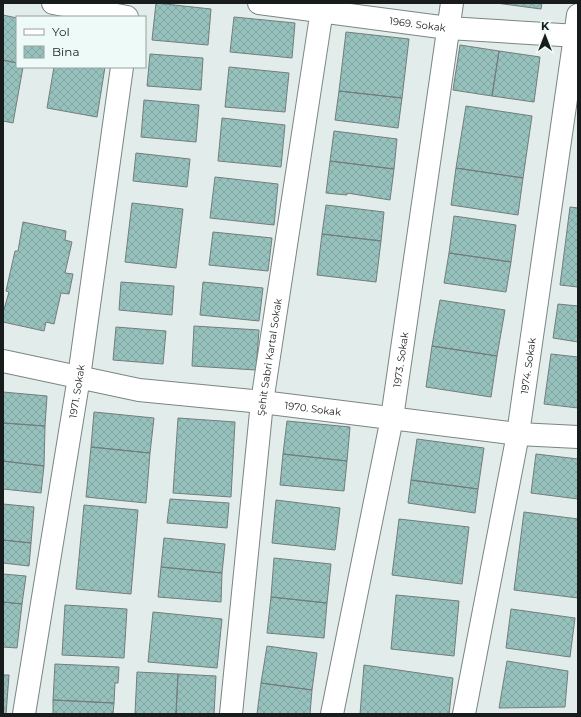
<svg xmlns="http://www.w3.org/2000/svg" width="581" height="717" font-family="Montserrat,sans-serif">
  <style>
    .building { fill: url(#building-cross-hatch); stroke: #737d7c }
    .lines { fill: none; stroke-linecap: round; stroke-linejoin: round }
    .minor-casing { stroke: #7b8584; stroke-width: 24 }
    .minor { stroke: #fff; stroke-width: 22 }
    .labels { text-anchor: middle; stroke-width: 4; stroke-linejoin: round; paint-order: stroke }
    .street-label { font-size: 10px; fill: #181c1c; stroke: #eefaf8 }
  </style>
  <defs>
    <pattern id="building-cross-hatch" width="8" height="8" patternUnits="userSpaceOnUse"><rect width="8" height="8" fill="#96c1bc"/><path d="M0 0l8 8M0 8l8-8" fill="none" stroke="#81a5a1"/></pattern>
  </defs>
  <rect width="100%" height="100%" fill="#e1eceb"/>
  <path class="building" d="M156,3l55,6 -3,36 -56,-5z
    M496,3h46l-1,6z
    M3,15l14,3v45l-14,-3z
    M234,17l61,6 -3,35 -62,-6z
    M346,32l63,7 -7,59 -63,-7z
    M460,45l39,6 -7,45 -39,-6z
    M499,51l41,6 -6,45 -42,-6z
    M150,54l53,4 -2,32 -54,-4z
    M3,60l14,3v4h6l-10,56 -10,-2z
    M54,67h51l-8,50 -50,-9z
    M229,67l60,6 -4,39 -60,-5z
    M339,91l63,7 -4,30 -63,-8z
    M144,100l55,5 -3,37 -55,-5z
    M466,106l66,10 -9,62 -67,-10z
    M222,118l63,7 -4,42 -63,-6z
    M334,131l63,8 -3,30 -64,-8z
    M136,153l54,6 -3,28 -54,-6z
    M330,161l64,8 -4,31 -43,-7v2l-21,-2z
    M456,168l67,10 -5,37 -67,-10z
    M215,177l63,7 -4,41 -64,-7z
    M132,203l51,6 -7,59 -51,-6z
    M326,205l58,7 -3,29 -59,-7z
    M570,207l8,1v79l-18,-2z
    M454,216l62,9 -5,37 -62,-9z
    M23,222l43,9 -1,9 7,2 -7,31 8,1 -4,20 -8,-1 -7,31 -8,-2 -2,9 -41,-9v-9l6,-21 -3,-1 9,-40h3z
    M213,232l59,6 -4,33 -59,-6z
    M322,234l59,7 -5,41 -59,-7z
    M449,253l62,9 -5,30 -62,-9z
    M121,282l53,4 -2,29 -53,-5z
    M203,282l60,6 -4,33 -59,-6z
    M440,300l65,10 -8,46 -65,-10z
    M558,304l20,2v36l-25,-4z
    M194,326l65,4 -3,40 -64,-4z
    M116,327l50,4 -3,33 -50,-4z
    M432,346l65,10 -6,41 -65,-10z
    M551,354l27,3v51l-34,-4z
    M3,392l44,4 -2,30 -42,-3z
    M94,412l60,6 -4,35 -59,-6z
    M178,418l57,4 -4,75 -58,-4z
    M287,421l63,6 -3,34 -64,-7z
    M3,423l42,3 -1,40 -41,-5z
    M417,439l67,9 -6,41 -67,-9z
    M91,447l59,6 -4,50 -60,-6z
    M283,454l64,7 -3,30 -64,-6z
    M536,454l42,5v40l-47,-6z
    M3,461l41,5 -3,27 -38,-4z
    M411,480l67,9 -3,24 -67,-10z
    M170,499l59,4 -2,25 -60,-5z
    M276,500l64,8 -5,42 -63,-7z
    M3,504l31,3 -3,36 -28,-3z
    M84,505l54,5 -7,84 -55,-5z
    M524,512l54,7v79l-64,-8z
    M399,519l70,8 -7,57 -70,-9z
    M164,538l61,6 -3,29 -61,-6z
    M3,540l28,3 -2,23 -26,-3z
    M274,558l57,6 -4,39 -56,-6z
    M161,567l61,6 -1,29 -63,-5z
    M3,574l23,2 -4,28 -19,-2z
    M396,595l63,6 -5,55 -63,-7z
    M271,597l56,6 -3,35 -57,-5z
    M3,602l19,2 -5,44 -14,-1z
    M65,605l62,4 -3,49 -62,-3z
    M511,609l64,9 -5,39 -64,-9z
    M153,612l69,7 -5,49 -69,-6z
    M267,646l50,7 -5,37 -51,-7z
    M507,661l61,10 -3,36 -66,1z
    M55,664l64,3 -1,16h-3l-1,20 -61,-3z
    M364,665l89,13 -4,36h-89z
    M137,672l41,2 -2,40h-41z
    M178,674l38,2 -2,38h-38z
    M3,675h6l-3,39h-3z
    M261,683l51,7 -2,24h-53z
    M53,700l61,3 -1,11h-60z"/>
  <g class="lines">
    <defs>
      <g id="minor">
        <path d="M53,3l74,14"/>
        <path id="s1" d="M259,3l189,25 130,8"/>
        <path id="s2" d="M3,361l136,29 123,12 256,32 60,3"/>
        <path id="s3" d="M24,714l55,-337 43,-310"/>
        <path id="s4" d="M231,714l31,-312 61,-399"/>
        <path id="s5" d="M332,714l60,-296 60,-415"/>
        <path id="s6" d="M464,714l54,-280 60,-419"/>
      </g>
    </defs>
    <use href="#minor" class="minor-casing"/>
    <use href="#minor" class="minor"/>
  </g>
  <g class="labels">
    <g class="street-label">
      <text dy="4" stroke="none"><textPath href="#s1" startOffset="160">1969. Sokak</textPath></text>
      <text dy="4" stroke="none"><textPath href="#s4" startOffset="359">Şehit Sabri Kartal Sokak</textPath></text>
      <text dy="4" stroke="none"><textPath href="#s5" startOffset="361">1973. Sokak</textPath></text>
      <text dy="4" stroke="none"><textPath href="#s6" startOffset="354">1974. Sokak</textPath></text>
      <text dy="4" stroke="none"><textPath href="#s3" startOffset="327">1971. Sokak</textPath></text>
      <text dy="4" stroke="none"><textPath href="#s2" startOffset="314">1970. Sokak</textPath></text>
    </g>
  </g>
  <rect width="581" height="717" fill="none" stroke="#181c1c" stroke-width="8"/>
  <rect x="16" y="16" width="130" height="52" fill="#eefaf8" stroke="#98a1a0"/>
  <rect x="24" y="29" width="20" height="6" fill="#ffffff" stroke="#98a1a0"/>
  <text x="52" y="36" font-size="12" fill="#181c1c">Yol</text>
  <rect x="24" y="46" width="20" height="12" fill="url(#building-cross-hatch)" stroke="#98a1a0"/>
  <text x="52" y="56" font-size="12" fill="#181c1c">Bina</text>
  <g transform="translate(545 36)" stroke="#eefaf8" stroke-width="3" paint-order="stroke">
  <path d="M0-3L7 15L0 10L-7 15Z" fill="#181c1c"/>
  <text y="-6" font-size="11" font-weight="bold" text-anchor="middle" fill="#181c1c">K</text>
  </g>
</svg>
